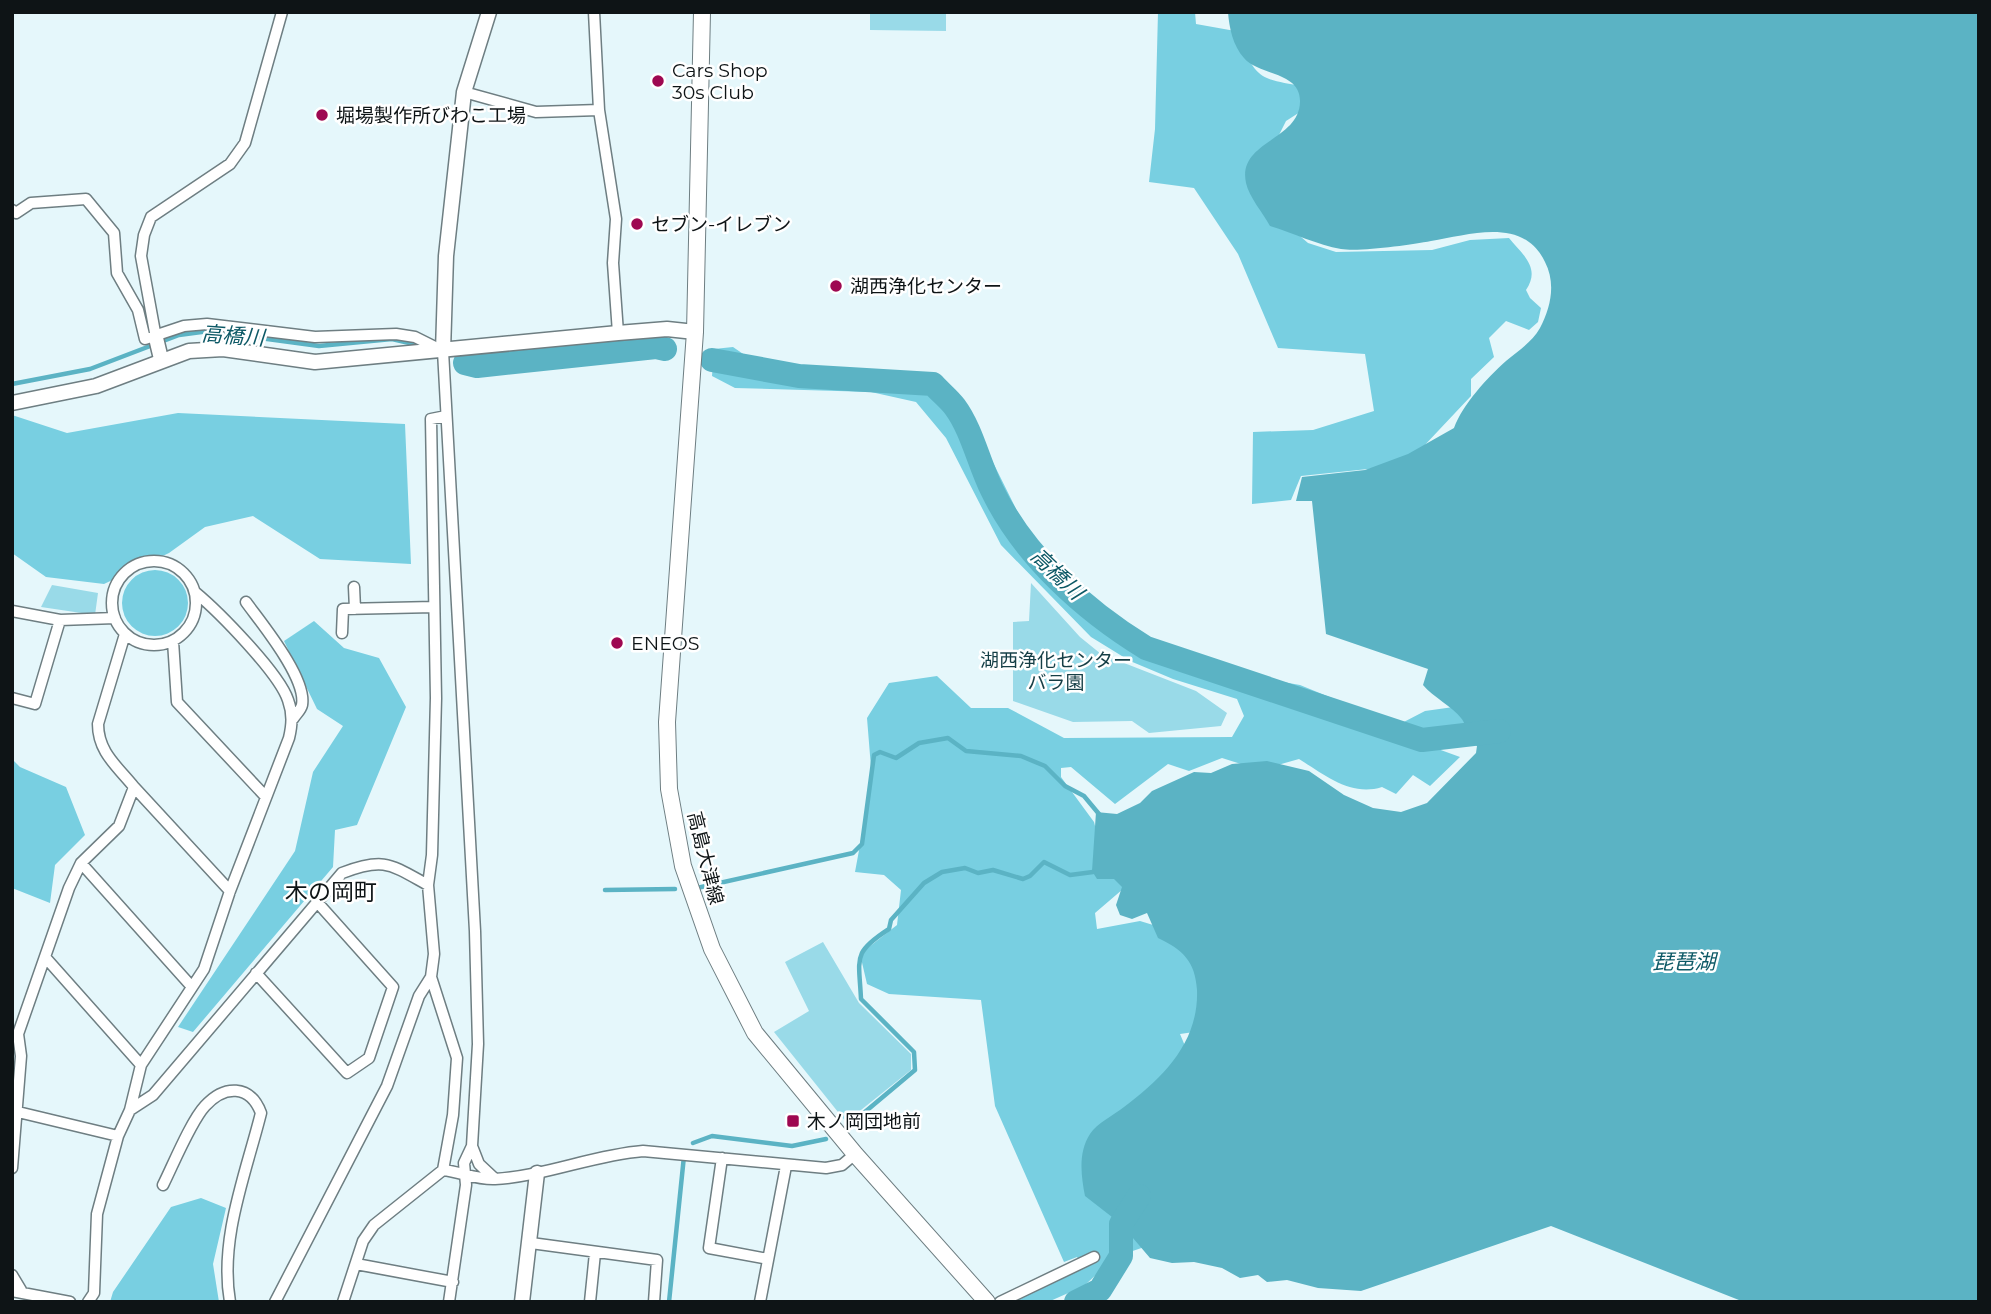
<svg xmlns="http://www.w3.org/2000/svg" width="1991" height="1314" font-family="Montserrat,'Noto Sans JP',sans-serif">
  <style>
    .green { fill: #99dae8 }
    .forest { fill: #78cfe1 }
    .water { fill: #5bb3c4 }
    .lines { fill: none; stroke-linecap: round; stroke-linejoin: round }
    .stream { stroke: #5bb3c4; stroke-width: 4.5 }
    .river { stroke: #5bb3c4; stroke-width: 24 }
    .minor-casing { stroke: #6e7e82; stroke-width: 13 }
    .tertiary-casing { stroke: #6e7e82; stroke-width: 17 }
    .secondary-casing { stroke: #6e7e82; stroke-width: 18 }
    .minor { stroke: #fff; stroke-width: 10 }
    .tertiary { stroke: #fff; stroke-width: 14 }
    .secondary { stroke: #fff; stroke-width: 16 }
    .poi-dot { fill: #9e0851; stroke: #fff; stroke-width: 2.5 }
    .labels { text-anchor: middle; stroke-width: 5; stroke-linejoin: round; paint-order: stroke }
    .poi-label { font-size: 19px; fill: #0e1416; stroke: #fff; text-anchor: start }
    .park-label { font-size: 19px; fill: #153e46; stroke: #fff }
    .street-label { font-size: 19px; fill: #0e1416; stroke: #fff }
    .water-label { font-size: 21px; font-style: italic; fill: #0d5966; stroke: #fff }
    .quarter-label { font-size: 23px; fill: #0e1416; stroke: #fff }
  </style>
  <rect width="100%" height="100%" fill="#e5f7fb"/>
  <path class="green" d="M870,12h76v19l-76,-1z
    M1031,583l49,54 21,17 95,37 31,22 -6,13 -72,7 -17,-12 -59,1 -60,-21v-79l16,-1z
    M52,585l46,8 -3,22 -54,-8z
    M823,942l36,61 52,51v16l-65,52 -72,-90 35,-21 -24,-49z"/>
  <path class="forest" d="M1158,12h37l1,12 56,10 -9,9c11,38 25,37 60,43l8,19 -25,16 -12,24 -4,65 38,33 28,9 96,-2 38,-10 39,-2c14,17 32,30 17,52l4,8 11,10 -3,14 -9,8 -23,-9 -17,17 5,19 -23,22v17l-65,69 -105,11 -10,24 -39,4 1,-72 60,-2 61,-19 -9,-57 -87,-6 -40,-94 -44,-66 -45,-6 6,-53z
    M733,347l19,13 186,19 31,35 58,117 98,98 130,48 45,8 98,40 27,-14 57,-8 -9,24 -35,22 22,8 -30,29 -17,-11 -17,19 -14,-7c-31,10 -57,-12 -83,-28l-39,11 -38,-12 -33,13 -21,-7 -53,40 -44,-37 -10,1v9l33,45 8,31 18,16 3,20 -28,24 2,16 43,-8 79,24 -11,85 -28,4 8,19 -23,187 -50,17 -31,29 -36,16h-34l69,-34 -6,-11 -13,5 -69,-156 -14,-106 -92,-6 -22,-10 -7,-30 37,-29 4,-35 -17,-15 -29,-3 17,-92 -5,-62 22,-35 48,-7 34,32h37l56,30 168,-1 12,-21 -7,-17 -64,-20 -43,-18 -39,-24 -90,-92 -55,-107 -30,-36 -45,-10 -136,-4 -23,-12 2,-27z
    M178,413l227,11 6,140 -91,-5 -67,-43 -48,11 -36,26 -65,31 -58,-7 -34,-24v-138l55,18z
    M122 603a33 33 0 1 1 66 0a33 33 0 1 1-66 0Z
    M314,621l30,27 35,10 27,49 -49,118 -22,5 -2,37 -140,165 -15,-5 117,-176 18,-79 30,-46 -26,-17 -33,-68z
    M12,759l8,8 46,20 19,48 -30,30 -5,38 -38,-15z
    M201,1198l25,10 -13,56 6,38h-109l3,-10 58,-85z"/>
  <path class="water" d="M1228,12h751v1290h-235l-193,-76 -190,65 -43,-3 -31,-8 -20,2 -9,-7 -18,3 -18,-10 -28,-6 -22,1 -22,-5 -29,-34 -36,-28c-4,-20 -7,-44 5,-62 7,-11 24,-19 34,-27 39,-29 75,-65 73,-117 -2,-29 -14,-40 -39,-52l-11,-25 -15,6 -12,-4 -4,-10 6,-18 -8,-8h-17l-5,-8 4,-59 21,2 23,-11 12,-12 42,-19 17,1 21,-9 35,-3 42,10 35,24 29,13 28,4 26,-9 49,-50 1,-7c-12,-8 -8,-18 -16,-28 -8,-11 -28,-21 -38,-33l5,-16 -102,-35 -14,-133h-16l6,-24 63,-7 43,-16 46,-26c9,-24 33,-50 52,-67 12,-10 26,-19 34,-33 11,-21 16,-45 5,-66 -22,-46 -76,-27 -114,-21 -21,4 -71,11 -90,8 -23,-4 -48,-16 -71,-23 -7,-13 -21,-29 -24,-43 -9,-42 53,-42 54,-81 1,-31 -41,-26 -56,-44 -11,-12 -15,-31 -16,-46z"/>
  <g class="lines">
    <path class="stream" d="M12,384l78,-15 89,-34 30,-4 110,15 73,-7 26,6
      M697,888l156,-35 9,-9 12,-89 6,-3 16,6 23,-15 29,-5 18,13 55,5 24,10 20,20 19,10 15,18
      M605,890l70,-1
      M847,1127l68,-57 -1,-18 -53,-53c-2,-42 -9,-46 28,-70l2,-9 33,-37 18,-11 23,-4 13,5 15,-3 30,9 7,-3 14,-14 26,13 23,-3
      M693,1143l19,-7 80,10 34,-7
      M669,1302l15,-146"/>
    <path class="river" d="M712,360l87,16 134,8c7,8 16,15 22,23 17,23 24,57 37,83 32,66 92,120 154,158l276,92 77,-9
      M465,363l12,3 179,-19 9,2
      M1076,1302l24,-12 21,-34v-32l18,-28"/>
    <defs>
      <path id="minor" d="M594,12l5,98 17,109 -3,44 5,70
        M464,92l72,20 63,-2
        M12,210l4,3 15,-10 55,-4 28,34 3,40 21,37 7,29 39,-13 23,-2 108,13 81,-3 19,3 28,14 32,580 3,113 -6,102 -8,17 2,22 -17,117
        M156,338l-15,-82 3,-21 7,-18 79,-53 15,-21 37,-131
        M112 603a42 42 0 1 1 84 0a42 42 0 1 1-84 0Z
        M354,587l1,22
        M246,602c15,21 61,76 56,103 -1,5 -6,9 -9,14
        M12,611l48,9 55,-2
        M342,633l1,-24 91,-2
        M173,641l4,61 89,95
        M12,698l23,6 25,-84
        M134,787l96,104
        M81,863l111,124
        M428,885l4,-30 4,-157 -5,-279 15,-3
        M45,957l96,108
        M256,973l91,100 22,-15 24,-71 -76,-85
        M130,1110l23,-15 189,-222c42,-16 48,-9 86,12l6,69 -3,23 -12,19 -32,90 -112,216
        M18,1112l100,24
        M472,1146l7,18 16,15
        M722,1158l-13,90 59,11
        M12,1168l9,-112 -3,-22 51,-146 12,-25 38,-37 15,-39c-17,-21 -36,-35 -36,-63l27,-90
        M443,1170c18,2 34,10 52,9 51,-3 98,-24 148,-28l183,17 16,-3 13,-11
        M163,1185c10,-20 28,-64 42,-79 19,-21 45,-22 56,7 -15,60 -42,126 -31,189
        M531,1243l126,17 -3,42
        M356,1264l97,18
        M12,1275l9,15
        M12,1291l58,11
        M88,1302l6,-9 3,-79 21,-78 12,-26 11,-45 63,-96 26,-78 59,-153c3,-13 4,-24 -1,-38 -9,-27 -69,-88 -93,-108
        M343,1302l20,-61 11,-16 69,-55 10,-55 4,-57 -26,-81
        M590,1302l5,-49
        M760,1302l26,-136
        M1000,1302l94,-45"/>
      <path id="tertiary" d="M156,338l5,21
        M443,351l3,-95 18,-164 25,-80
        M12,403l84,-17 93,-35 34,-2 92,13 303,-29 49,-4 28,3
        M522,1302l15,-129"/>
      <path id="secondary" d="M702,12l-7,320 -28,390 2,67 14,77 29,83 43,84 100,121 132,148"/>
    </defs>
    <use href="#minor" class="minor-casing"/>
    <use href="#tertiary" class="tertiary-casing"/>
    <use href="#secondary" class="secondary-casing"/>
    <use href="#minor" class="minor"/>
    <use href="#tertiary" class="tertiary"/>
    <use href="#secondary" class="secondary"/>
  </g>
  <g class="poi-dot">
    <circle cx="658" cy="81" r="7"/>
    <circle cx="322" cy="115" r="7"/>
    <circle cx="637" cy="224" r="7"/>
    <circle cx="836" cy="286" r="7"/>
    <circle cx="617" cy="643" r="7"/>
    <rect x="786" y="1114" width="14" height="14" rx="3.5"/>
  </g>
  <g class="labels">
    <g class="poi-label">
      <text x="672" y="77">Cars Shop<tspan x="672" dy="22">30s Club</tspan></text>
      <text x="336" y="122">堀場製作所びわこ工場</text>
      <text x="651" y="231">セブン-イレブン</text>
      <text x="850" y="293">湖西浄化センター</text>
      <text x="631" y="650">ENEOS</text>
      <text x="807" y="1128">木ノ岡団地前</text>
    </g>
    <g class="park-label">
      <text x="1056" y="667">湖西浄化センター<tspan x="1056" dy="22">バラ園</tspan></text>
    </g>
    <g class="street-label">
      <text transform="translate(706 858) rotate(76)" y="7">高島大津線</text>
    </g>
    <g class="water-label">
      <text transform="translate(233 336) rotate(4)" y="7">高橋川</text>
      <text transform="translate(1057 574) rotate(44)" y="7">高橋川</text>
      <text x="1684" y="969">琵琶湖</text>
    </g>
    <g class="quarter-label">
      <text x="331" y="900">木の岡町</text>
    </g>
  </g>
  <rect width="1991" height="1314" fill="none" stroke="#0e1416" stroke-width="28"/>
</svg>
